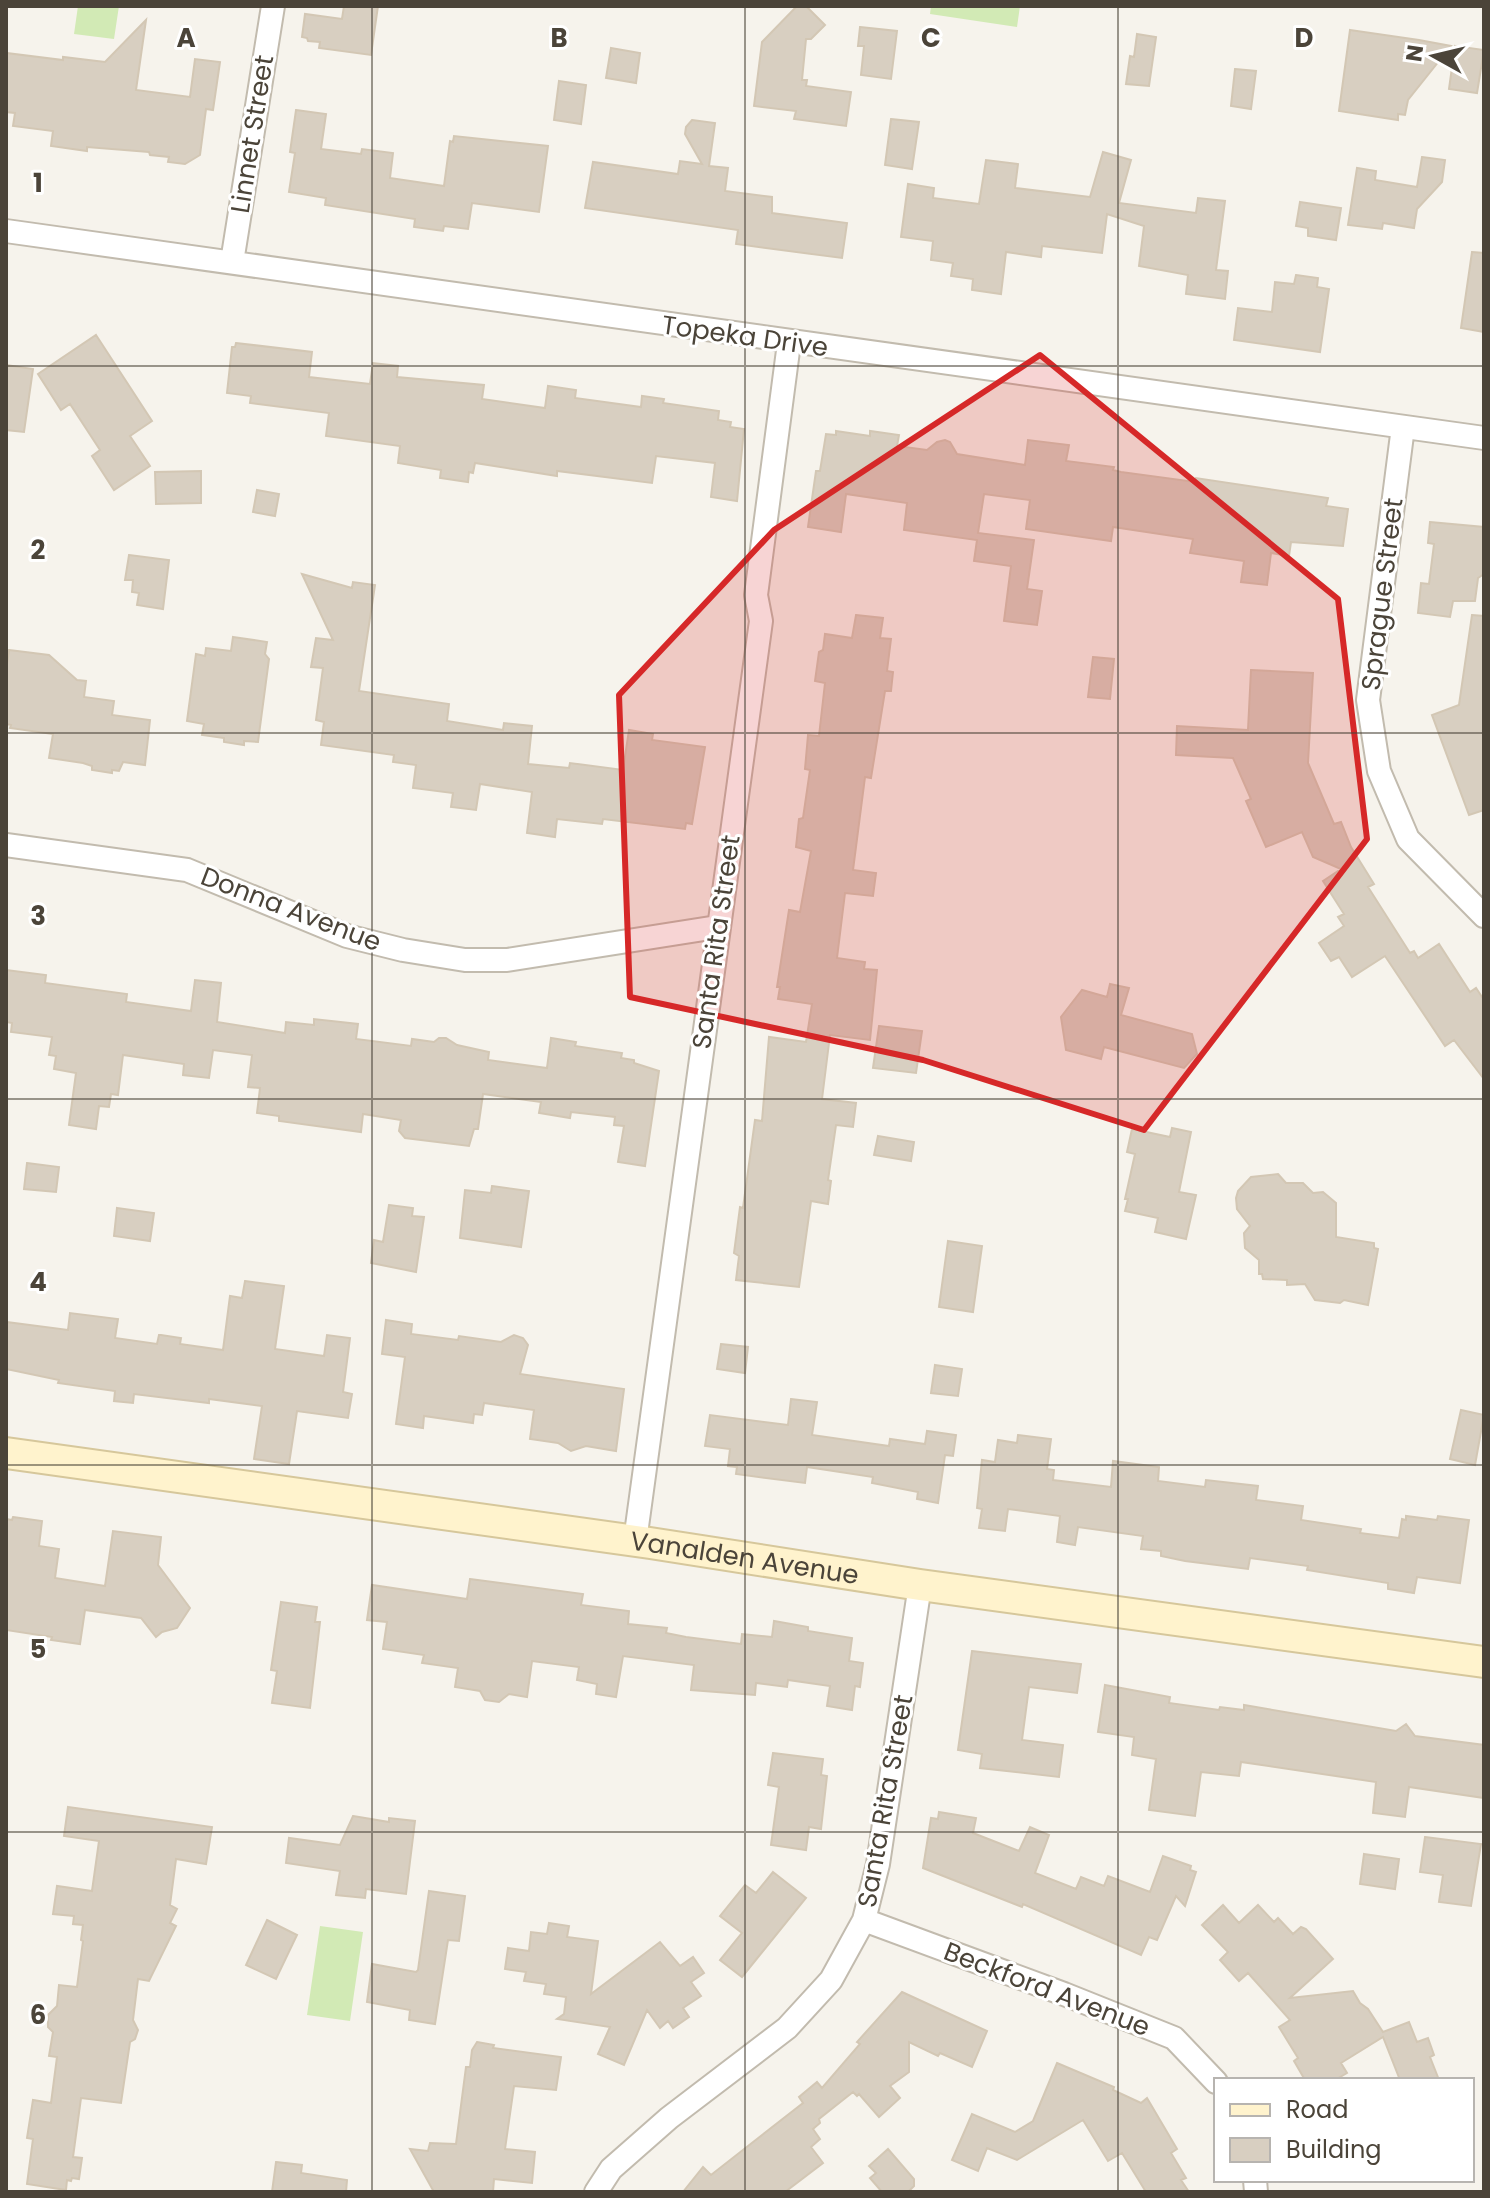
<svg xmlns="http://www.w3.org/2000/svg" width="1490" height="2198" font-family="Poppins,sans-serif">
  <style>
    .green { fill: #d2eab5 }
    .building { fill: #d8cfc1; stroke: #d3c7b4; stroke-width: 2 }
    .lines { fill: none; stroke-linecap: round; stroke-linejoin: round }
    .minor-casing { stroke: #c2bbae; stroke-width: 26 }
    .secondary-casing { stroke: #d6c79b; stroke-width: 34 }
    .minor { stroke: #fff; stroke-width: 22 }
    .secondary { stroke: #fff3cd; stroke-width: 30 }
    .marked { fill: #d62828; fill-opacity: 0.2; stroke: #d62828; stroke-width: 6; stroke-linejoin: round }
    .grid { fill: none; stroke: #4b4439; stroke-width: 2; stroke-opacity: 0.55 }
    .labels { text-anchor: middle; stroke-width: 6; stroke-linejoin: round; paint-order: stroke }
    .street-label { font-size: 26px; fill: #4b4439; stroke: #fff }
    .grid-label { font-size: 26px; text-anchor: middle; font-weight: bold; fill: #4b4439; stroke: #fff; stroke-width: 6; stroke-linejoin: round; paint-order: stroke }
  </style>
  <rect width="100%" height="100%" fill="#f6f3ec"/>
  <path class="green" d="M78,6h41l-5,33 -40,-5z
    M931,6h89l-3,21 -87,-13z
    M320,1926l43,6 -13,89 -43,-6z"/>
  <path class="building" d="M344,6h34l-7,49 -52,-7 1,-6 -12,-1 -1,-3 -5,-1 3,-23 37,5z
    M797,6h9l19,19 -14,14h-5l-4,41h5l-1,6 45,6 -5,34 -52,-7 2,-8 -42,-5 8,-64z
    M146,20l-10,70 54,7 5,-38 25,3 -7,48 -7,-1 -6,46 -15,9 -17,-2 1,-5 -19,-2 -1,-3 -62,-5v4l-36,-5 2,-15 -40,-5 2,-13 -9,-1v-59l57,7v-3l42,5z
    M860,27l37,4 -6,48 -30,-4 3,-29h-6z
    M1350,30l69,10 32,6 -43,54 -3,15 -7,-1v6l-59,-9z
    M1137,34l19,3 -7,49 -23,-2 4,-28 4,1z
    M1455,46l29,4 -7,43 -28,-4z
    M611,48l29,5 -4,30 -30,-5z
    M1235,69l21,2 -5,38 -20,-3z
    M559,81l27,4 -5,39 -27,-4z
    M296,110l30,4 -5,35 40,5 1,-5 31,4 -3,25 54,8 6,-45 3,1 1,-6 94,10 -9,66 -67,-9 -4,26 -24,-3 -1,5 -29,-4 1,-8 -90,-14 1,-7 -37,-6 6,-39 -5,-1z
    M891,119l28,3 -7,47 -27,-4z
    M692,120l23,3 -6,43 19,2 -3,23 47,6v16l75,10 -5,35 -106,-14 2,-14 -153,-22 8,-46 85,12 2,-13 22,3 -17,-30 1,-7z
    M1103,152l28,8 -12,43 77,10 2,-15 27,3 -9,69 12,1 -3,28 -39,-5 2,-19 -49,-9 5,-40 -37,-12 -5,39 -60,-7 -1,11 -35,-5 -5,42 -29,-4 1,-11 -22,-3 2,-13 -22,-3 2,-19 -32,-4 7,-53 26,4 -1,10 46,6 7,-44 32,4 -3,24 75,9z
    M1422,157l23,3 -3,22 -25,27 -3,19 -31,-5 -1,6 -34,-4 9,-57 19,3 -1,9 42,7z
    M1300,202l41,6 -5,32 -28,-4v-8l-12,-2z
    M1472,252l12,1v79l-23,-4z
    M1296,275l22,3 -1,9 12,2 -9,63 -86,-12 4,-32 34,4 3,-30 19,2z
    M96,335l56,86 -22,15 20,30 -36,24 -22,-34 8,-6 -30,-46 -9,6 -23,-36z
    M236,343l76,9 -3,25 61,7 3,-21 25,3 -1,11 87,8 -2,14 63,9 3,-22 28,4 -1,8 66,9 1,-11 22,3 -1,4 56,8 -1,9 13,2 -1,5 14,2 -7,72 -26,-4 4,-34 -59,-7 -4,27 -95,-12v5l-82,-13 -2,10 -4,-1 -1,10 -28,-4 1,-8 -43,-7 2,-17 -74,-10 3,-23 -79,-10 1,-7 -24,-3 5,-46h3z
    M6,365l27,4 -9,63 -18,-2z
    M836,431l34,5v-5l29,4 -2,11 30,4 10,-8 8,-2 5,2 7,12 68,11 3,-25 41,5 -3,16 48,6 -1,3 8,2 74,10 1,-4 132,20 -2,8 22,3 -5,37 -52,-4 -2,14 -18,-3 -4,32 -26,-3 3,-21 -54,-8 3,-14 -80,-12 -2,14 -85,-12 4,-29 -46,-6 -6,39 56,7 -7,49 15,2 -5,34 -33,-4 7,-55 -37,-5 3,-21 -73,-10 3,-27 -61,-9 -5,38 -33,-5 8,-56h4l6,-37 10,1z
    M201,471v32l-45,1 -1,-32z
    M257,490l22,4 -4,22 -22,-4z
    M1430,522l54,5v47l-6,4 -3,23h-22l-3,16 -32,-4 3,-30 8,1 5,-40 -6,-1z
    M129,555l40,5 -6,49 -26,-4 2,-12 -7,-1 1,-12h-8z
    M302,574l50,14 1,-6 22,3 -16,106 90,13 -2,17 56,9 1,-7 28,3 -4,38 41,4 1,-5 53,7 6,-40 24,4 -1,6 53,7 -13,77 -6,-1 -1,6 -82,-10 -1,5 -45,-5 -2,18 -28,-4 5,-41 -52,-8 -4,26 -25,-3 2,-14 -40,-5 3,-23 -23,-3 1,-7 -73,-10 3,-23 -8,-2 7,-52 -12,-1 5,-29 17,2z
    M856,615l27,3 -3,20 11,1 -4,32 6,1 -2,19h-6l-14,87 -6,-1 -12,93 23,3 -3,23 -28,-3 -8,65 28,4 -1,7 13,1 -7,70 -40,-5 -8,64 34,4 -3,24 -17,-2 -8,55 3,1 -3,23 -17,-3 -12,86 -63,-7 3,-24 -5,-3 6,-46 3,1 12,-88 7,1 7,-84 37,5 6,-38 -34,-5 2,-12h-3l12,-77 11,2 11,-61 -15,-4 3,-28 4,-1 7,-48 -5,-1 3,-34 11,1 6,-53 -10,-2 4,-29 4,-2 2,-16 27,4z
    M1472,615l12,1v194l-15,5 -37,-100 27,-10z
    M233,637l34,5 -2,12 4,5 -11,83 -14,-1v4l-20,-3v-4l-22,-3 2,-11 -17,-3 9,-67 9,2 1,-8 25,3z
    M9,650l40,5 28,25 9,1 -2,16 30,4 -2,14 38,5 -5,45 -22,-3 -4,9 -7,-1v3l-20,-3v-4l-9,-3 -34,-5 4,-24 -43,-6 1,-3 -5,-1v-53z
    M1093,657l21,2 -4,40 -22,-2z
    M1251,670l62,3 -5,90 26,61 7,-2 10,25 23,37 -6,3 42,66 4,-2 4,7 21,-14 31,48 6,-4 8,12v79l-30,-39 -9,6 -60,-90 -33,21 -13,-20 -8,4 -12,-18 25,-17 -6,-9 6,-3 -21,-33 18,-12 -28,-12 -11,-25 -36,15 -20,-46 5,-2 -18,-41 -57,-3 1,-29 71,4z
    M6,970l40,5 -1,8 82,11 -1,8 65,9 4,-31 26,3 -4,39 68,11 1,-11 28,3v-6l44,5 -2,15 55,7 1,-7 22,3 5,-4h7l11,7 32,7 -1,8 59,8 4,-30 25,4 -1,4 47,7 -1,5 13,2v3l25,8 -14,95 -27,-4 6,-36 -10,-1 1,-8 -44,-5 -1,6 -31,-5 2,-11 -58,-8 -5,35h-4l-5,17 -64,-8 -6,-7 2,-11 -38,-6 -2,18 -82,-11v-5l-22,-3 3,-25 -12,-1 4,-32 -39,-5 -4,28 -26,-3 1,-11 -61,-9 -5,40 -7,-1 -2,13 -10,-1 -3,23 -27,-4 7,-52 -22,-4 2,-13 -7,-1 3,-18 -41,-5 1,-9 -6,-1z
    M1110,984l19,4 -8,27 71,19 5,20 -13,14 -80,-21 -3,12 -35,-9 -5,-33 21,-27 25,7z
    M879,1026l43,5 -6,42 -43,-5z
    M1172,1128l19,4 -12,60 17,3 -10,44 -31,-7 3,-14 -33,-7 3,-12h-3l10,-45 -8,-2 5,-23 38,8z
    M878,1136l36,6 -3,19 -37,-6z
    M27,1163l32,4 -3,25 -32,-3z
    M1278,1174l8,9h17l10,10 10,-1 13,11v34l38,6v5l4,1 -10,56 -24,-5 -4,3 -25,-3 -10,-16 -18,1v-5l-24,-1 -1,-5h-3v-14l-14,-12 -1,-15 6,-7 -13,-17 -1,-11 2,-7 13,-14z
    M492,1186l37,5 -8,56 -61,-9 5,-48 26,3z
    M389,1205l24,3 -1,8 12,1 -8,55 -45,-9 3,-23 9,2z
    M117,1208l37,5 -4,28 -36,-5z
    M948,1241l34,5 -9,66 -34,-5z
    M245,1281l39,5 -9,63 49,7 3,-21 23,3 -7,54 9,2 -4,24 -51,-7 -8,53 -35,-5 8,-53 -53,-7v4l-75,-9 -1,9 -19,-2 1,-10 -57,-8 1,-3 -53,-11v-47l62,8 2,-17 48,6 -3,19 42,6 2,-9h2l20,3 -1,6 43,6 7,-54 12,2z
    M386,1320l26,4 -1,10 47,6 1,-4 42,6 13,-7 9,3 5,7 -8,29 104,15 -8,62 -30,-5 -15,5 -13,-8 -28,-4 4,-29 -50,-7 -2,12 -8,-1 -1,9 -49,-7 -1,12 -27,-4 9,-67 -23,-3z
    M721,1344l27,3 -3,26 -28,-4z
    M935,1365l27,4 -4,27 -27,-3z
    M791,1399l26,3 -5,33 77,11 1,-7 35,5 2,-13 29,4 -3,21 -8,-1 -7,48 -21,-4 1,-7 -46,-9 1,-6 -66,-10 -2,16 -69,-9 1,-7 -9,-1 2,-17 -25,-3 5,-31 78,10z
    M1461,1410l23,5 -9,50 -25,-6z
    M1018,1435l33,4 -4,30 7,1 -1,10 58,7 2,-26 46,6 -1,14 47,6 1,-7 52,6 -2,14 47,6 -2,14 60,9 -1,4 39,5 3,-19 4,1v-4l31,4 1,-4 31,4 -9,63 -43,-6 -3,16 -26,-4v-6l-81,-13 1,-4 -58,-8 -2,11 -63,-8 -24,-5v-5l-20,-2 2,-13 -65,-9 -3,18 -18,-3 3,-26 -52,-7 -3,22 -26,-3 3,-19 -5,-1 5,-48 13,2 3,-22 19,3z
    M13,1517l29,4 -3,25 20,3 -4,29 50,8 8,-55 48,6 -3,28 32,43 -13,20 -15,4 -6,5 -15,-19 -56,-8 -5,34 -29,-4 1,-3 -46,-7v-111l6,1z
    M470,1579l113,15 -2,11 48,6 -1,13 39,4 -1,5 20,4 55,7 1,-10 30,3 2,-16 34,6v4l44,7 -3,23 14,2 -3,24 -5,-1 -3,24 -25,-4 3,-20 -42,-6 -1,7 -31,-4 -1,12 -64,-5 3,-25 -71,-9 -7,41 -20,-3 1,-10 -20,-4 2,-13 -47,-6 -5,36 -18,-3 -10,8 -14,-2 -5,-9 -25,-4 3,-19 -36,-5 2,-8 -41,-6 4,-27 -20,-2 5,-35 95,14z
    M281,1602l36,5 -2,15h5l-10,86 -38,-5 5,-32 -6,-1z
    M972,1651l109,13 -4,29 -48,-6 -7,53 41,5 -4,32 -79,-9 2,-14 -24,-4z
    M1105,1685l65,12 -1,6 50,7 1,-3 24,3v-5l152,26 10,-7 9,12 69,9v53l-75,-11 -4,30 -32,-4 3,-31 -135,-20 -2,14 -38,-4 -6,44 -46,-6 7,-51 -24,-4 2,-18 -36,-5z
    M773,1753l50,6 -2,16 6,1 -6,53 -12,-2 -3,23 -35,-5 8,-58 -11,-2z
    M68,1807l144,20 -6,37 -30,-5 -6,46 7,4 -7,14 6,3 -27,55 -11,-2 -5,41 5,10 -3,9 -5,3 -9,61 -40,-5 -8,59 9,1 -3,21 -7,-1 -1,3 -4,-1 -1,10 -39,-6 6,-45 -6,-1 6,-38 18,3 6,-46 -8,-1 4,-24 -5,-5v-12l9,-9 2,-21 18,2 6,-46 -2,-1 2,-15 -10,-1 1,-8 -21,-2 4,-28 35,5 7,-50 -35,-5z
    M939,1812l37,6 -3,15 46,18 11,-24 19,8 -14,38 41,16 5,-12 23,9 4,-10 42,16 13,-36 28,10 -1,4 6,2 -11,34 -9,-10 -19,44 -8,-3 -8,18 -118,-51 -1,3 -99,-39 8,-50 7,1z
    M353,1816l36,6v-4l26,3 -9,73 -40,-5 -1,9 -29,-3 4,-24 -54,-8 3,-25 51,7z
    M1425,1837l56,7 -10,62 -32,-4 4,-27 -23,-3z
    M1364,1854l35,5 -4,30 -35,-5z
    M773,1872l33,26 -64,79 -22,-17 22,-27 -22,-17 25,-31 11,8z
    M429,1891l36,5 -6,45 -11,-1 -13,84 -26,-4 1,-10 -43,-8 5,-38 44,8 2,-2z
    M1223,1905l16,18 19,-18 16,17 4,-4 15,16 8,-7 5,2 27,30 -43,39 63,-7 7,12 8,6 15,23 26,-10 8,20 11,-4 6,17 -4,2 9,23h-39l-17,-43 -42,26 6,10 -12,7h-30l-11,-19 4,-3 -19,-31 11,-7 -42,-47 -9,8 -19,-21 8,-8 -26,-27z
    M267,1920l30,15 -21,44 -30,-14z
    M549,1923l20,3 -2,11 31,4 -7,53 69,-52 20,24 13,-9 11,16 -13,9 10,14 -18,12 6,9 -16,11 -5,-7 -8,7 -13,-18 -23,55 -26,-11 12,-27 -53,-8 7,-5 2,-17 -22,-3 2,-10 -22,-3 2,-9 -21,-3 3,-21 21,3 2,-19 16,2z
    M902,1992l85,39 -15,36 -32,-14 -2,3 -29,-14v30l-19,14 10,12 -21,19 -20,-23 -2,2 -4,-4 -34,27 1,4 -7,6 7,10 -9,8 12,16 -38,29h-102l20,-25 8,8 92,-72 -4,-6 18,-15 5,6 38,-44 -3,-2z
    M477,2042l17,3 -1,3 68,9 -5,33 -42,-4 -9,63 30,3 -3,31 -38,-4 -1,13h-59l-24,-43 18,2 2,-8 26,1 10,-77h4l2,-17z
    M1057,2063l57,24 -1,3 28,13 6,-5 30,51 -6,4 15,25 -5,2 8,12h-43l-24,-39 -14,8 -25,-41 -66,40 -30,-12 -9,23 -26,-11 20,-46 43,18 18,-11z
    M888,2149l26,30v7l-6,6h-26l-12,-14 6,-5 -7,-7z
    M276,2162l26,3 -1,8 46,7 -1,12h-74z"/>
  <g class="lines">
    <defs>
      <path id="minor" d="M6,231l1478,207
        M232,262l41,-256
        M1403,427l-35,273 11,71 29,68 76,77
        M6,845l181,25 160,66 56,14 62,10h42l210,-33
        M635,1541l126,-920 -5,-26 33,-252
        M864,1920l200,74 110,44 42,44
        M1255,2180l1,12
        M596,2192l15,-23 58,-51 118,-90 44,-48 33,-60 14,-56 42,-279"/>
      <g id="secondary">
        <path id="s1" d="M6,1453l644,90 270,42 564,77"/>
      </g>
    </defs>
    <use href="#minor" class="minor-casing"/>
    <use href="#secondary" class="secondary-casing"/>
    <use href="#minor" class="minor"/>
    <use href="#secondary" class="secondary"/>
  </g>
  <path class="marked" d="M1040,355l298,244 29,240 -223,291 -221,-70 -293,-63 -11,-302 155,-165z"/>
  <path class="grid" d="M372,6v2186M745,6v2186M1118,6v2186M6,366h1478M6,733h1478M6,1099h1478M6,1465h1478M6,1832h1478"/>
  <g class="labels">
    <g class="street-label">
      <text transform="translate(252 134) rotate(-81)" y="9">Linnet Street</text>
      <text transform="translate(745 336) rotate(8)" y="9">Topeka Drive</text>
      <text transform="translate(1382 594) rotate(-83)" y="9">Sprague Street</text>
      <text transform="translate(291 909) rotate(21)" y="9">Donna Avenue</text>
      <text transform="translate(716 942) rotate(-82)" y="9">Santa Rita Street</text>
      <text dy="9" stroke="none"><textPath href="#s1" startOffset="746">Vanalden Avenue</textPath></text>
      <text transform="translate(885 1801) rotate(-80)" y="9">Santa Rita Street</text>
      <text transform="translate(1047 1989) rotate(21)" y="9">Beckford Avenue</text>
    </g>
  </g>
  <g class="grid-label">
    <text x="186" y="47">A</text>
    <text x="559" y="47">B</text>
    <text x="931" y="47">C</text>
    <text x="1304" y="47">D</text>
    <text x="38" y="192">1</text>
    <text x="38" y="559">2</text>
    <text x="38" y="925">3</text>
    <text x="38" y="1291">4</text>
    <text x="38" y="1658">5</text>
    <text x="38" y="2024">6</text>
  </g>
  <rect width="1490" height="2198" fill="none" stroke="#4b4439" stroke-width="16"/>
  <rect x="1214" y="2078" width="260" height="104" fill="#ffffff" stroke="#b7b4b0" stroke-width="2"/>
  <rect x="1230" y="2104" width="40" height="12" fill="#fff3cd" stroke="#b7b4b0" stroke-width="2"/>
  <text x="1286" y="2118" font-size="24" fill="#4b4439">Road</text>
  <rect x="1230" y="2138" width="40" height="24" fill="#d8cfc1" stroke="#b7b4b0" stroke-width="2"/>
  <text x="1286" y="2158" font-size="24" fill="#4b4439">Building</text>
  <g transform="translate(1434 56) rotate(278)" stroke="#ffffff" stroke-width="6" paint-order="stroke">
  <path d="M0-6L14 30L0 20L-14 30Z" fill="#4b4439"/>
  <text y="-12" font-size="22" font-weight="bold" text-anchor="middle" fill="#4b4439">N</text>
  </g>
</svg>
